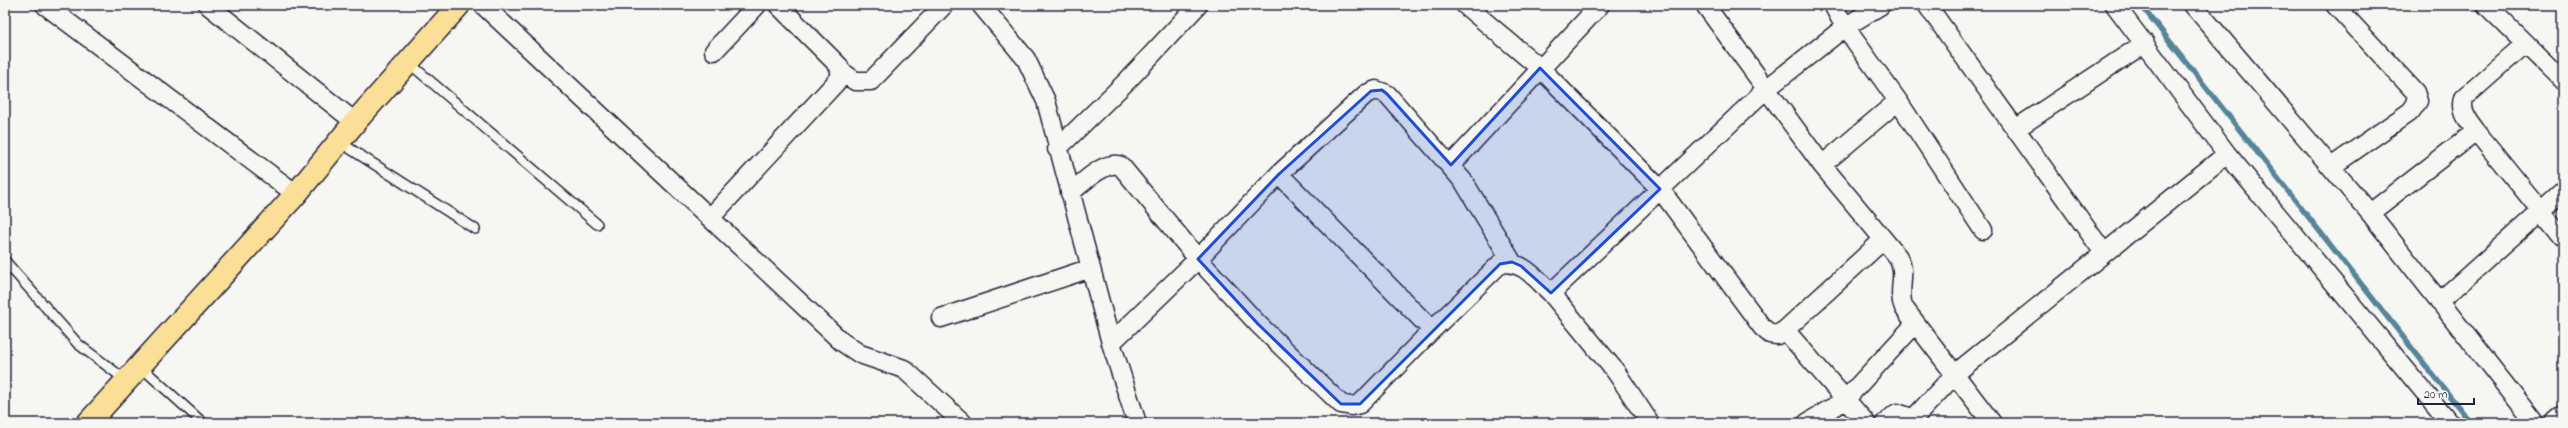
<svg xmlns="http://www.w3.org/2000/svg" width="2568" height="428" font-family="'Indie Flower',sans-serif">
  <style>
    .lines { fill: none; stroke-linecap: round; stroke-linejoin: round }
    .stream { stroke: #568499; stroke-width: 5.5 }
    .lane-casing { stroke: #22223b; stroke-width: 12 }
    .street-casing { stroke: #22223b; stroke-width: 21 }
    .primary-casing { stroke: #22223b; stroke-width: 25 }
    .lane { stroke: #f6f6f2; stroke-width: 9 }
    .street { stroke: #f6f6f2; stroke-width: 18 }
    .primary { stroke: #fbdf96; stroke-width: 22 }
    .marked { fill: #1d4ed8; fill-opacity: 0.2; stroke: #1d4ed8; stroke-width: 3; stroke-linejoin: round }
  </style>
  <rect width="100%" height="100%" fill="#f6f6f2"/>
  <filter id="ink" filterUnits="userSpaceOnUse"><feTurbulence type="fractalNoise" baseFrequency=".025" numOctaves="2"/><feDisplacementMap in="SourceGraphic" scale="8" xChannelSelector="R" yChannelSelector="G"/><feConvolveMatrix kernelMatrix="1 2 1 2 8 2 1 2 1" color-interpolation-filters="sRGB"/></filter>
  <g filter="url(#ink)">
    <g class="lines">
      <path class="stream" d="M2141,5l330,418"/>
      <defs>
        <path id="lane" d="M408,62l189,162
          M338,141l137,88
          M5,261l73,83 49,37
          M140,366l63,57"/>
        <path id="street" d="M45,5l251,189
          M208,5l147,117
          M483,5l227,213 131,-141 -2,-11 -61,-61
          M981,5l45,54 20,42 65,242 26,80
          M1465,5l75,63 120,121 102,138 8,7 7,1 8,-5
          M1705,5l117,160 76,92c10,18 -2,33 6,51l88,115
          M1833,5l12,22 53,74
          M1927,5l177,248
          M2115,5l112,149 223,269
          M2193,5l177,208 165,210
          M2486,5l77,76
          M714,51l43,-46
          M841,71l14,10h16l73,-76
          M2017,128l128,-85
          M2476,131c-8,-11 -16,-19 -12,-33l61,-54
          M1057,149l71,-69 70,-75
          M1451,165l149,-160
          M1822,165l76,-64 85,129
          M2331,167l80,-56 7,-10 -3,-9 -80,-87
          M1279,174l153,156
          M1070,193c12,-9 35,-34 51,-27l77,93 60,65 83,80 10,2 9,-2 72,-74 68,-66c22,-5 36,15 51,29
          M2370,213l106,-82 87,107
          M710,218l132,124 18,12 44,15 59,54
          M2439,302l124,-111
          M941,318l150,-50
          M1111,343l87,-84 81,-85 87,-80 10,-4 11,4 77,88 48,80
          M1650,423l-34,-51 -65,-79 214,-203 80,-63 36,-22
          M1807,423l38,-23 71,-77
          M1866,423l-81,-93 98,-90
          M1885,423l12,-10 15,5 3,-1 41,-44 271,-219
          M2555,423l8,-7"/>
        <path id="primary" d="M88,423l208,-229 59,-72 104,-117"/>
      </defs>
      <use href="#lane" class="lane-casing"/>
      <use href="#street" class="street-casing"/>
      <use href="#primary" class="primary-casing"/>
      <use href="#lane" class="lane"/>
      <use href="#street" class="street"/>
      <use href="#primary" class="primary"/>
    </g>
  </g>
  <path class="marked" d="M1540,68l120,121 -109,104 -30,-27 -9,-4 -12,2 -140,140h-19l-83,-80 -60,-65 81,-85 92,-83 11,-1 5,4 64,71z"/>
  <rect width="2568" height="428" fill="none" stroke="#f6f6f2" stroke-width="20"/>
  <rect x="10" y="10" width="2548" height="408" fill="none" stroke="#22223b" stroke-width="1.5" filter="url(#ink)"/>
  <path d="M2418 398v6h56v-6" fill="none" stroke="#22223b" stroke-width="2"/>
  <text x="2424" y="398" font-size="12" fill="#22223b" stroke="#f6f6f2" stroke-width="3" paint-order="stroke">20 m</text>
</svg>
